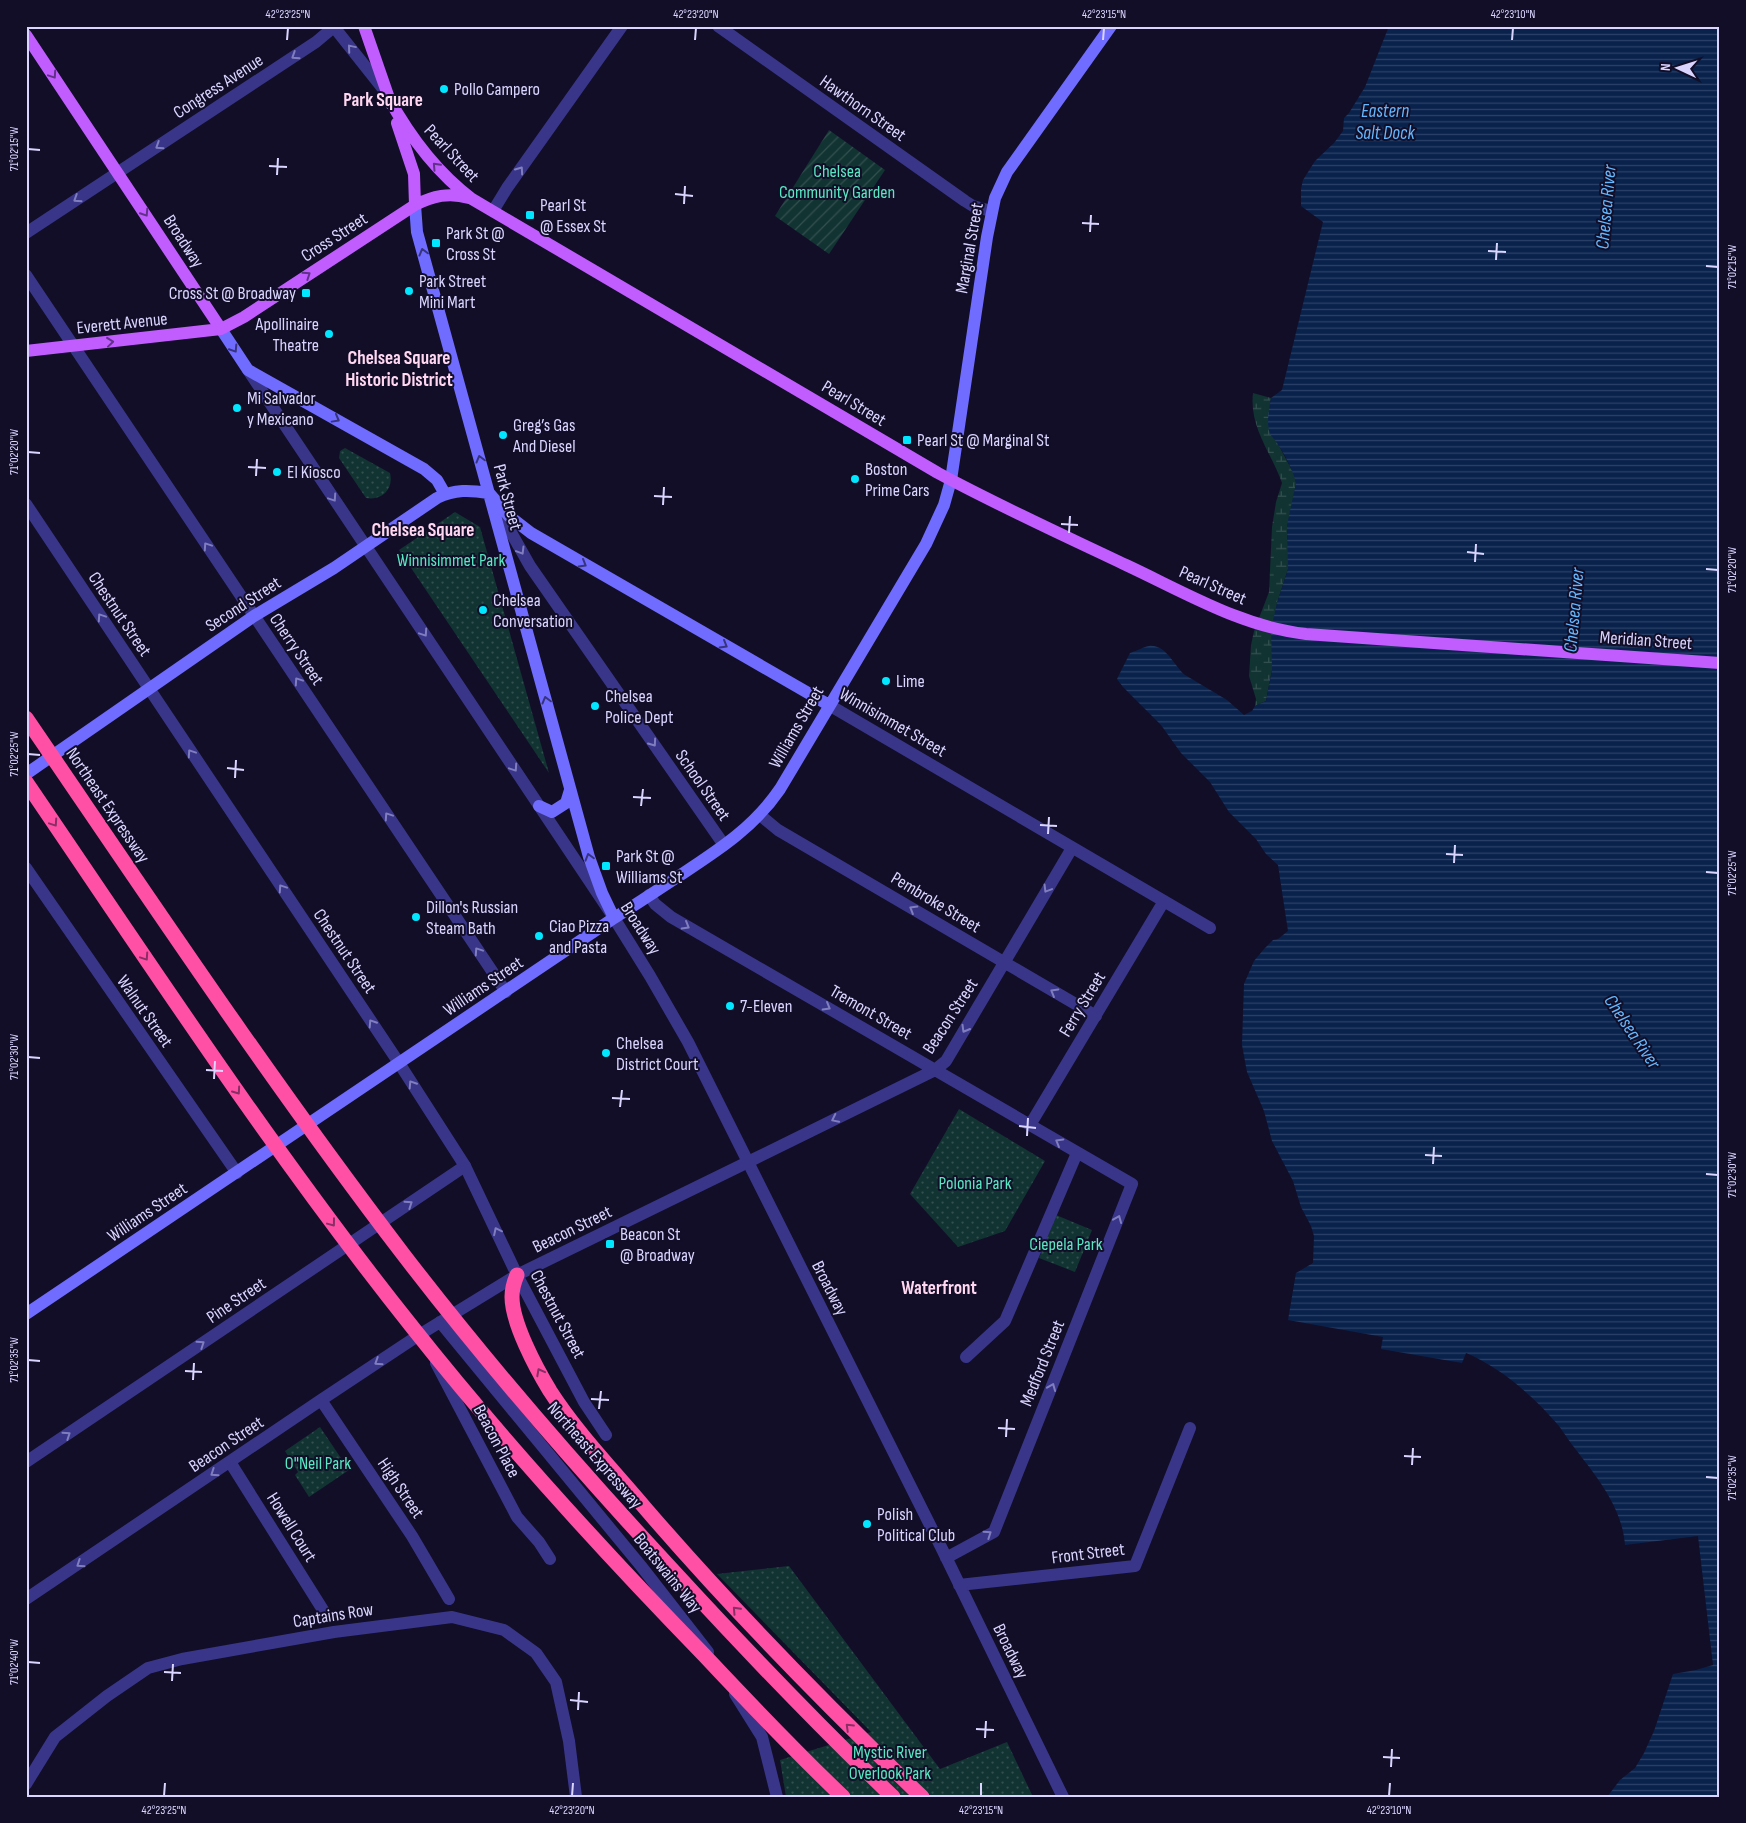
<svg xmlns="http://www.w3.org/2000/svg" width="1746" height="1823" font-family="'Sofia Sans Condensed',sans-serif">
  <style>
    .wetland { fill: url(#wetland-marsh) }
    .park { fill: url(#park-dots) }
    .garden { fill: url(#garden-furrows) }
    .water { fill: url(#water-rules) }
    .lines { fill: none; stroke-linecap: round; stroke-linejoin: round }
    .minor { stroke: #39368a; stroke-width: 12 }
    .tertiary { stroke: #39368a; stroke-width: 12 }
    .secondary { stroke: #6f6cff; stroke-width: 12 }
    .primary { stroke: #c15cff; stroke-width: 12 }
    .motorway { stroke: #ff50a5; stroke-width: 15 }
    .motorway-bridge { stroke: #ff50a5; stroke-width: 15 }
    .oneway { stroke: #817ebf }
    .oneway2 { stroke: #613189 }
    .oneway3 { stroke: #37347e }
    .oneway4 { stroke: #882f66 }
    .ticks { fill: none; stroke: #dad5ff; stroke-width: 2 }
    .poi-dot { fill: #01e7ff; stroke: #120e28; stroke-width: 2 }
    .labels { text-anchor: middle; stroke-width: 4; stroke-linejoin: round; paint-order: stroke }
    .street-label { font-size: 18px; fill: #dad5ff; stroke: #120e28 }
    .poi-label { font-size: 18px; fill: #dad5ff; stroke: #120e28; text-anchor: start }
    .park-label { font-size: 18px; fill: #59e8c3; stroke: #120e28 }
    .neighbourhood-label { font-size: 19px; font-weight: bold; fill: #ffd7f1; stroke: #120e28 }
    .water-label { font-size: 19px; font-style: italic; fill: #63b8ff; stroke: #120e28 }
    .neatline { fill: none; stroke: #dad5ff; stroke-width: 2 }
    .ticks-label { font-size: 12px; text-anchor: middle; fill: #dad5ff }
  </style>
  <defs>
    <pattern id="wetland-marsh" width="20" height="14" patternUnits="userSpaceOnUse" patternTransform="scale(1.25)"><rect width="20" height="14" fill="#113331"/><path d="M1 5h8M5 5V1M11 12h8M15 12V8" fill="none" stroke="#335050"/></pattern>
    <pattern id="park-dots" width="8" height="8" patternUnits="userSpaceOnUse" patternTransform="scale(1.25)"><rect width="8" height="8" fill="#113331"/><path d="M2 2h.1M6 6h.1" fill="none" stroke="#335050" stroke-width="1.8" stroke-linecap="round"/></pattern>
    <pattern id="garden-furrows" width="10" height="10" patternUnits="userSpaceOnUse" patternTransform="scale(1.25)"><rect width="10" height="10" fill="#113331"/><path d="M-1 1l2-2M0 10L10 0M9 11l2-2" fill="none" stroke="#335050"/></pattern>
    <pattern id="water-rules" width="6" height="5" patternUnits="userSpaceOnUse" patternTransform="scale(1.25)"><rect width="6" height="5" fill="#09224c"/><path d="M0 2.5h6" fill="none" stroke="#2c4167"/></pattern>
  </defs>
  <rect width="100%" height="100%" fill="#120e28"/>
  <path class="wetland" d="M1253,393l18,5 -1,5 8,41 17,32 1,7 -9,51 2,18 -1,17 -11,34 -5,36v31l-6,31 -11,5 1,-7 -7,-23 2,-31 3,-14 15,-39 3,-65 4,-25 6,-19c-11,-31 -33,-56 -29,-90z"/>
  <path class="park" d="M345,448l45,25c4,16 -8,28 -24,25l-27,-40 1,-7z
    M455,512l25,15 69,246 -150,-223z
    M959,1109l86,52 -40,70 -47,16 -48,-53z
    M1056,1215l36,15 -17,42 -36,-14z
    M320,1427l29,43 -40,27 -14,-22 3,-3 -13,-21z
    M789,1566l151,203 67,-27 26,55h-247l-6,-37 91,-28 -154,-158z"/>
  <path class="garden" d="M829,130l56,40 -56,84 -54,-38z"/>
  <path class="water" d="M1389,26h331v1771h-113l13,-17 15,-12 9,-15 10,-22 19,-57 23,-4 17,-5 -15,-129 -73,9c-3,-37 -26,-65 -48,-94 -7,-8 -12,-17 -18,-25 -25,-29 -57,-58 -93,-73l-4,10 -81,-14 2,-12 -95,-17 8,-47 17,-10 1,-27 -3,-10 -10,-19 -8,-26 -21,-40 -8,-30 -17,-39 -5,-27 2,-61 10,-23 10,-12 9,-9 5,-1 10,-8 -10,-66 -12,-11 -10,-15 -27,-27 -19,-30 -29,-29 -20,-28 -38,-38 -6,-8 13,-26c6,-2 13,-6 19,-7 17,-2 25,20 36,29l42,25 17,15 8,-4 3,-5 11,-5 6,-31 -1,-41 6,-26 11,-34 -1,-44 9,-42c-3,-13 -11,-28 -19,-40 -2,-3 -5,-6 -7,-9 -4,-11 -1,-25 1,-36l11,-8 41,-168 -22,-16v-17l2,-9 12,-19 19,-18 9,-12 1,-13 5,-5 16,-26z"/>
  <g class="lines">
    <path class="minor" d="M493,211l14,-23 115,-162
      M26,275l480,717
      M26,504l373,559
      M495,504l35,62 194,279
      M829,705l381,223
      M760,815l18,15 318,186
      M26,868l211,305
      M649,895l6,9 16,13 461,267 -138,348 -48,26
      M1030,1125l134,-224
      M440,1322l201,244 67,86
      M966,1357l39,-36 72,-168
      M436,1363l81,154 22,25 11,17
      M321,1400l91,136 37,63
      M26,1462l439,-296
      M230,1462l93,148
      M959,1585l176,-19 55,-138
      M26,1599l295,-199 98,-65 98,-60 67,127 22,33
      M735,1694l27,43 15,60
      M26,1784l29,-47 52,-41 41,-28 34,-9 152,-27 118,-15 52,13 32,23 20,29 13,59 7,56
      M1063,1797l-121,-248 -194,-387 187,-92 11,-9 126,-213"/>
    <path class="tertiary" d="M718,26l247,175 8,5 18,5
      M334,27l50,63
      M26,233l290,-191 19,-16
      M248,370l366,548 36,58 38,66 60,120 -231,113 -52,-109 -66,-103"/>
    <path class="secondary" d="M415,205l2,27 172,625 13,36 12,25
      M221,329l27,41 176,99 13,11 8,14
      M26,774l228,-158 80,-48 103,-70c18,-9 33,-8 52,-5l20,23 22,17 298,172
      M539,806l13,6 14,-9 4,-13
      M26,1314l588,-396c23,-14 45,-29 68,-44 38,-25 72,-47 98,-85l146,-245 18,-39 7,-25 36,-243 8,-39 12,-26 104,-146"/>
    <path class="primary" d="M364,26l27,78
      M26,35l195,294
      M388,97c22,40 48,75 84,102l466,274c61,33 125,62 188,92 58,27 116,62 180,69l414,29
      M397,123l17,51 1,31
      M26,351l195,-22 23,-12 171,-112c18,-9 34,-13 54,-7"/>
    <path class="motorway" d="M517,1275c-3,7 -5,14 -5,22 0,26 24,71 38,94 27,42 63,79 95,117 87,101 181,197 277,289"/>
    <path class="motorway-bridge" d="M26,718c123,180 244,362 377,536 86,112 179,219 276,323 69,75 140,149 214,220
      M26,782c126,185 248,372 387,546 91,115 190,223 292,328 45,48 90,95 138,141"/>
  </g>
  <defs><path id="oneway-chevron" d="M-2-3.5L2.5 0L-2 3.5" fill="none" stroke-width="1.6" stroke-linecap="round" stroke-linejoin="round" transform="scale(1.25)"/></defs>
  <g class="oneway">
    <use href="#oneway-chevron" transform="translate(351 48) rotate(-130)"/>
    <use href="#oneway-chevron" transform="translate(295 56) rotate(147)"/>
    <use href="#oneway-chevron" transform="translate(159 146) rotate(147)"/>
    <use href="#oneway-chevron" transform="translate(520 170) rotate(-55)"/>
    <use href="#oneway-chevron" transform="translate(77 199) rotate(147)"/>
    <use href="#oneway-chevron" transform="translate(333 498) rotate(56)"/>
    <use href="#oneway-chevron" transform="translate(207 546) rotate(-124)"/>
    <use href="#oneway-chevron" transform="translate(521 551) rotate(59)"/>
    <use href="#oneway-chevron" transform="translate(101 617) rotate(-124)"/>
    <use href="#oneway-chevron" transform="translate(424 633) rotate(56)"/>
    <use href="#oneway-chevron" transform="translate(298 681) rotate(-124)"/>
    <use href="#oneway-chevron" transform="translate(653 743) rotate(55)"/>
    <use href="#oneway-chevron" transform="translate(191 753) rotate(-124)"/>
    <use href="#oneway-chevron" transform="translate(514 768) rotate(56)"/>
    <use href="#oneway-chevron" transform="translate(388 816) rotate(-124)"/>
    <use href="#oneway-chevron" transform="translate(282 888) rotate(-124)"/>
    <use href="#oneway-chevron" transform="translate(1047 889) rotate(121)"/>
    <use href="#oneway-chevron" transform="translate(913 909) rotate(-149)"/>
    <use href="#oneway-chevron" transform="translate(686 926) rotate(30)"/>
    <use href="#oneway-chevron" transform="translate(478 951) rotate(-124)"/>
    <use href="#oneway-chevron" transform="translate(1054 992) rotate(-150)"/>
    <use href="#oneway-chevron" transform="translate(827 1007) rotate(30)"/>
    <use href="#oneway-chevron" transform="translate(372 1023) rotate(-123)"/>
    <use href="#oneway-chevron" transform="translate(965 1029) rotate(120)"/>
    <use href="#oneway-chevron" transform="translate(412 1084) rotate(-123)"/>
    <use href="#oneway-chevron" transform="translate(835 1119) rotate(154)"/>
    <use href="#oneway-chevron" transform="translate(1059 1142) rotate(-150)"/>
    <use href="#oneway-chevron" transform="translate(409 1204) rotate(-34)"/>
    <use href="#oneway-chevron" transform="translate(1118 1219) rotate(-68)"/>
    <use href="#oneway-chevron" transform="translate(497 1231) rotate(-116)"/>
    <use href="#oneway-chevron" transform="translate(201 1344) rotate(-34)"/>
    <use href="#oneway-chevron" transform="translate(378 1362) rotate(147)"/>
    <use href="#oneway-chevron" transform="translate(1052 1387) rotate(-68)"/>
    <use href="#oneway-chevron" transform="translate(67 1435) rotate(-34)"/>
    <use href="#oneway-chevron" transform="translate(214 1473) rotate(146)"/>
    <use href="#oneway-chevron" transform="translate(988 1534) rotate(-34)"/>
    <use href="#oneway-chevron" transform="translate(80 1564) rotate(146)"/>
  </g>
  <g class="oneway2">
    <use href="#oneway-chevron" transform="translate(53 75) rotate(56)"/>
    <use href="#oneway-chevron" transform="translate(436 166) rotate(-133)"/>
    <use href="#oneway-chevron" transform="translate(145 213) rotate(57)"/>
    <use href="#oneway-chevron" transform="translate(307 275) rotate(-34)"/>
    <use href="#oneway-chevron" transform="translate(110 342) rotate(-6)"/>
  </g>
  <g class="oneway3">
    <use href="#oneway-chevron" transform="translate(423 252) rotate(-105)"/>
    <use href="#oneway-chevron" transform="translate(234 349) rotate(57)"/>
    <use href="#oneway-chevron" transform="translate(336 419) rotate(29)"/>
    <use href="#oneway-chevron" transform="translate(480 459) rotate(-105)"/>
    <use href="#oneway-chevron" transform="translate(583 564) rotate(30)"/>
    <use href="#oneway-chevron" transform="translate(724 645) rotate(30)"/>
    <use href="#oneway-chevron" transform="translate(546 700) rotate(-105)"/>
    <use href="#oneway-chevron" transform="translate(589 857) rotate(-106)"/>
  </g>
  <g class="oneway4">
    <use href="#oneway-chevron" transform="translate(54 823) rotate(56)"/>
    <use href="#oneway-chevron" transform="translate(145 957) rotate(56)"/>
    <use href="#oneway-chevron" transform="translate(237 1091) rotate(55)"/>
    <use href="#oneway-chevron" transform="translate(332 1223) rotate(53)"/>
    <use href="#oneway-chevron" transform="translate(540 1372) rotate(-118)"/>
    <use href="#oneway-chevron" transform="translate(736 1610) rotate(-133)"/>
    <use href="#oneway-chevron" transform="translate(849 1727) rotate(-136)"/>
  </g>
  <path class="ticks" d="M287,40l1,-12M695,40l1,-12M1103,40l1,-12M1512,40l1,-12M28,149l12,1M269,166l18,1M277,175l1,-17M675,194l18,2M684,204l1,-18M1082,223l17,1M1090,232l1,-17M1488,251l18,1M1496,260l1,-17M1706,266l12,1M28,452l12,1M248,467l18,1M256,476l1,-17M654,496l18,1M663,505l1,-18M1061,524l17,1M1069,533l1,-17M1467,552l17,2M1475,562l1,-18M1706,569l12,1M28,754l12,1M227,768l17,2M235,778l1,-18M633,797l18,1M641,806l2,-17M1040,825l17,1M1048,834l1,-17M1446,854l17,1M1454,863l1,-18M1706,872l12,1M28,1057l12,1M206,1070l17,1M214,1079l1,-18M612,1098l18,1M620,1107l2,-17M1019,1126l17,2M1027,1136l1,-18M1425,1155l17,1M1433,1164l1,-17M1706,1174l12,1M28,1360l12,1M185,1371l17,1M193,1380l1,-17M591,1399l18,1M599,1409l2,-18M998,1428l17,1M1006,1437l1,-18M1404,1456l17,1M1412,1465l1,-17M1706,1477l12,1M28,1662l12,1M164,1672l17,1M172,1681l1,-17M570,1700l18,2M578,1710l1,-18M976,1729l18,1M985,1738l1,-17M1383,1757l17,1M1391,1767l1,-18M164,1796l1,-13M572,1796l1,-13M981,1796v-13M1389,1796l1,-13"/>
  <g class="poi-dot">
    <circle cx="444" cy="89" r="5"/>
    <rect x="525" y="210" width="10" height="10" rx="2.5"/>
    <rect x="431" y="238" width="10" height="10" rx="2.5"/>
    <circle cx="409" cy="291" r="5"/>
    <rect x="301" y="288" width="10" height="10" rx="2.5"/>
    <circle cx="329" cy="334" r="5"/>
    <circle cx="237" cy="408" r="5"/>
    <circle cx="503" cy="435" r="5"/>
    <rect x="902" y="435" width="10" height="10" rx="2.5"/>
    <circle cx="277" cy="472" r="5"/>
    <circle cx="855" cy="479" r="5"/>
    <circle cx="483" cy="610" r="5"/>
    <circle cx="886" cy="681" r="5"/>
    <circle cx="595" cy="706" r="5"/>
    <rect x="601" y="861" width="10" height="10" rx="2.5"/>
    <circle cx="416" cy="917" r="5"/>
    <circle cx="539" cy="936" r="5"/>
    <circle cx="730" cy="1006" r="5"/>
    <circle cx="606" cy="1053" r="5"/>
    <rect x="605" y="1239" width="10" height="10" rx="2.5"/>
    <circle cx="867" cy="1524" r="5"/>
  </g>
  <g class="labels">
    <g class="street-label">
      <text transform="translate(218 86) rotate(-33)" y="6">Congress Avenue</text>
      <text transform="translate(863 108) rotate(35)" y="6">Hawthorn Street</text>
      <text transform="translate(452 153) rotate(47)" y="6">Pearl Street</text>
      <text transform="translate(334 237) rotate(-33)" y="6">Cross Street</text>
      <text transform="translate(184 241) rotate(57)" y="6">Broadway</text>
      <text transform="translate(969 248) rotate(-80)" y="6">Marginal Street</text>
      <text transform="translate(122 323) rotate(-6)" y="6">Everett Avenue</text>
      <text transform="translate(854 403) rotate(31)" y="6">Pearl Street</text>
      <text transform="translate(508 497) rotate(75)" y="6">Park Street</text>
      <text transform="translate(1213 585) rotate(24)" y="6">Pearl Street</text>
      <text transform="translate(243 604) rotate(-33)" y="6">Second Street</text>
      <text transform="translate(120 614) rotate(56)" y="6">Chestnut Street</text>
      <text transform="translate(1646 640) rotate(4)" y="6">Meridian Street</text>
      <text transform="translate(297 649) rotate(56)" y="6">Cherry Street</text>
      <text transform="translate(893 722) rotate(30)" y="6">Winnisimmet Street</text>
      <text transform="translate(796 727) rotate(-60)" y="6">Williams Street</text>
      <text transform="translate(703 785) rotate(55)" y="6">School Street</text>
      <text transform="translate(108 805) rotate(56)" y="6">Northeast Expressway</text>
      <text transform="translate(936 902) rotate(31)" y="6">Pembroke Street</text>
      <text transform="translate(641 928) rotate(57)" y="6">Broadway</text>
      <text transform="translate(345 951) rotate(56)" y="6">Chestnut Street</text>
      <text transform="translate(483 986) rotate(-34)" y="6">Williams Street</text>
      <text transform="translate(1082 1004) rotate(-59)" y="6">Ferry Street</text>
      <text transform="translate(145 1011) rotate(55)" y="6">Walnut Street</text>
      <text transform="translate(871 1012) rotate(30)" y="6">Tremont Street</text>
      <text transform="translate(950 1016) rotate(-57)" y="6">Beacon Street</text>
      <text transform="translate(147 1212) rotate(-34)" y="6">Williams Street</text>
      <text transform="translate(572 1229) rotate(-26)" y="6">Beacon Street</text>
      <text transform="translate(830 1288) rotate(63)" y="6">Broadway</text>
      <text transform="translate(236 1300) rotate(-34)" y="6">Pine Street</text>
      <text transform="translate(558 1314) rotate(62)" y="6">Chestnut Street</text>
      <text transform="translate(1042 1363) rotate(-68)" y="6">Medford Street</text>
      <text transform="translate(497 1441) rotate(62)" y="6">Beacon Place</text>
      <text transform="translate(226 1444) rotate(-34)" y="6">Beacon Street</text>
      <text transform="translate(595 1455) rotate(49)" y="6">Northeast Expressway</text>
      <text transform="translate(401 1488) rotate(56)" y="6">High Street</text>
      <text transform="translate(292 1527) rotate(58)" y="6">Howell Court</text>
      <text transform="translate(1088 1553) rotate(-7)" y="6">Front Street</text>
      <text transform="translate(668 1573) rotate(51)" y="6">Boatswains Way</text>
      <text transform="translate(333 1615) rotate(-9)" y="6">Captains Row</text>
      <text transform="translate(1011 1651) rotate(64)" y="6">Broadway</text>
    </g>
    <g class="poi-label">
      <text x="454" y="95">Pollo Campero</text>
      <text x="540" y="211">Pearl St<tspan x="540" dy="21">@ Essex St</tspan></text>
      <text x="446" y="239">Park St @<tspan x="446" dy="21">Cross St</tspan></text>
      <text x="419" y="287">Park Street<tspan x="419" dy="21">Mini Mart</tspan></text>
      <text x="296" y="299" text-anchor="end">Cross St @ Broadway</text>
      <text x="319" y="330" text-anchor="end">Apollinaire<tspan x="319" dy="21">Theatre</tspan></text>
      <text x="247" y="404">Mi Salvador<tspan x="247" dy="21">y Mexicano</tspan></text>
      <text x="513" y="431">Greg’s Gas<tspan x="513" dy="21">And Diesel</tspan></text>
      <text x="917" y="446">Pearl St @ Marginal St</text>
      <text x="865" y="475">Boston<tspan x="865" dy="21">Prime Cars</tspan></text>
      <text x="287" y="478">El Kiosco</text>
      <text x="493" y="606">Chelsea<tspan x="493" dy="21">Conversation</tspan></text>
      <text x="896" y="687">Lime</text>
      <text x="605" y="702">Chelsea<tspan x="605" dy="21">Police Dept</tspan></text>
      <text x="616" y="862">Park St @<tspan x="616" dy="21">Williams St</tspan></text>
      <text x="426" y="913">Dillon's Russian<tspan x="426" dy="21">Steam Bath</tspan></text>
      <text x="549" y="932">Ciao Pizza<tspan x="549" dy="21">and Pasta</tspan></text>
      <text x="740" y="1012">7-Eleven</text>
      <text x="616" y="1049">Chelsea<tspan x="616" dy="21">District Court</tspan></text>
      <text x="620" y="1240">Beacon St<tspan x="620" dy="21">@ Broadway</tspan></text>
      <text x="877" y="1520">Polish<tspan x="877" dy="21">Political Club</tspan></text>
    </g>
    <g class="park-label">
      <text x="837" y="177">Chelsea<tspan x="837" dy="21">Community Garden</tspan></text>
      <text x="451" y="566">Winnisimmet Park</text>
      <text x="975" y="1189">Polonia Park</text>
      <text x="1066" y="1250">Ciepela Park</text>
      <text x="318" y="1469">O"Neil Park</text>
      <text x="890" y="1758">Mystic River<tspan x="890" dy="21">Overlook Park</tspan></text>
    </g>
    <g class="neighbourhood-label">
      <text x="383" y="106">Park Square</text>
      <text x="399" y="364">Chelsea Square<tspan x="399" dy="22">Historic District</tspan></text>
      <text x="423" y="536">Chelsea Square</text>
      <text x="939" y="1294">Waterfront</text>
    </g>
    <g class="water-label">
      <text x="1385" y="117">Eastern<tspan x="1385" dy="22">Salt Dock</tspan></text>
      <text transform="translate(1605 207) rotate(-85)" y="7">Chelsea River</text>
      <text transform="translate(1573 610) rotate(-85)" y="7">Chelsea River</text>
      <text transform="translate(1633 1031) rotate(56)" y="7">Chelsea River</text>
    </g>
  </g>
  <rect width="1746" height="1823" fill="none" stroke="#120e28" stroke-width="55"/>
  <g transform="translate(1678 68) rotate(274)" stroke="#120e28" stroke-width="4" paint-order="stroke">
  <path d="M0-4L9 19L0 12L-9 19Z" fill="#dad5ff"/>
  <text y="-8" font-size="14" font-weight="bold" text-anchor="middle" fill="#dad5ff">N</text>
  </g>
  <rect x="28" y="28" width="1690" height="1768" class="neatline"/>
  <g class="ticks-label">
    <text x="288" y="18">42°23'25"N</text>
    <text x="696" y="18">42°23'20"N</text>
    <text x="1104" y="18">42°23'15"N</text>
    <text x="1513" y="18">42°23'10"N</text>
    <text transform="translate(14 149) rotate(-90)" y="4">71°02'15"W</text>
    <text transform="translate(1732 267) rotate(-90)" y="4">71°02'15"W</text>
    <text transform="translate(14 452) rotate(-90)" y="4">71°02'20"W</text>
    <text transform="translate(1732 570) rotate(-90)" y="4">71°02'20"W</text>
    <text transform="translate(14 754) rotate(-90)" y="4">71°02'25"W</text>
    <text transform="translate(1732 873) rotate(-90)" y="4">71°02'25"W</text>
    <text transform="translate(14 1057) rotate(-90)" y="4">71°02'30"W</text>
    <text transform="translate(1732 1175) rotate(-90)" y="4">71°02'30"W</text>
    <text transform="translate(14 1360) rotate(-90)" y="4">71°02'35"W</text>
    <text transform="translate(1732 1478) rotate(-90)" y="4">71°02'35"W</text>
    <text transform="translate(14 1662) rotate(-90)" y="4">71°02'40"W</text>
    <text x="164" y="1814">42°23'25"N</text>
    <text x="572" y="1814">42°23'20"N</text>
    <text x="981" y="1814">42°23'15"N</text>
    <text x="1389" y="1814">42°23'10"N</text>
  </g>
</svg>
